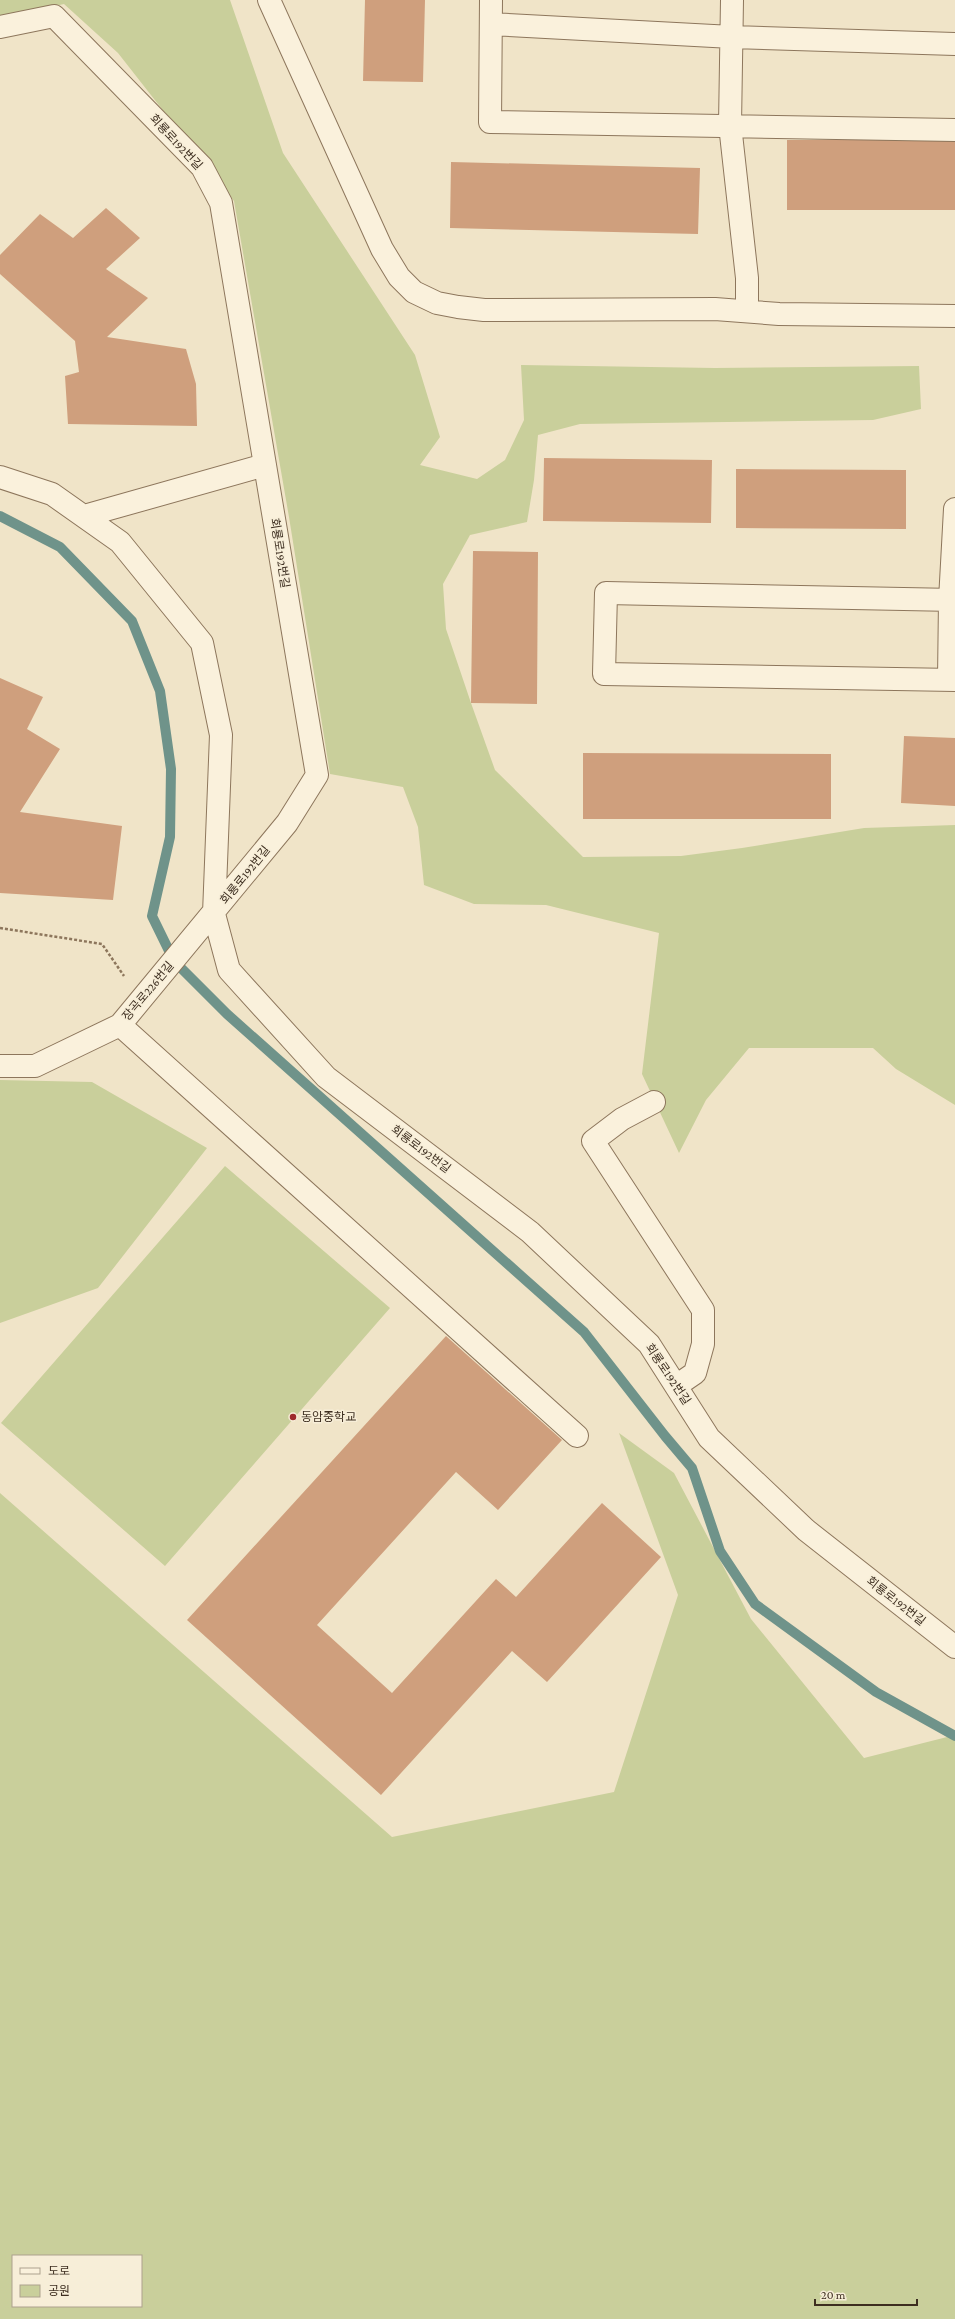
<svg xmlns="http://www.w3.org/2000/svg" width="955" height="2319" font-family="'Crimson Pro','Noto Sans KR',serif">
  <style>
    .green { fill: #c9cf9b; fill-rule: evenodd }
    .lines { fill: none; stroke-linecap: round; stroke-linejoin: round }
    .stream { stroke: #6f938a; stroke-width: 10 }
    .building { fill: #cf9f7d }
    .minor-casing { stroke: #8d765c; stroke-width: 24 }
    .path { stroke: #8d765c; stroke-width: 2.5; stroke-dasharray: 3 2; stroke-linecap: butt }
    .minor { stroke: #faf1dc; stroke-width: 22 }
    .poi-dot { fill: #9e2a2b; stroke: #f7eed8; stroke-width: 1.5 }
    .labels { text-anchor: middle; stroke-width: 3; stroke-linejoin: round; paint-order: stroke }
    .street-label { font-size: 12px; fill: #3d2e20; stroke: #f7eed8 }
    .poi-label { font-size: 12px; fill: #3d2e20; stroke: #f7eed8; text-anchor: start }
  </style>
  <rect width="100%" height="100%" fill="#f0e4c8"/>
  <path class="green" d="M0,0h230l53,153 132,202 25,82 -20,28 57,14 28,-19 19,-40 -3,-55 194,3 204,-2 2,43 -48,11 -293,4 -42,11 -4,45 -7,42 -57,13 -27,49 3,45 25,74 24,67 88,87 98,-1 61,-8 122,-20 91,-3v280l-59,-36 -23,-21h-124l-43,52 -27,53 -37,-79 17,-141 -113,-28 -72,-1 -50,-19 -6,-58 -15,-40 -73,-13 -41,-257 -55,-316 -116,-148 -54,-49 -64,14z
    M0,1080l92,2 115,66 -109,140 -98,35z
    M225,1166l165,142 -225,258 -164,-143z
    M619,1433l55,40 77,146 113,139 91,-23v584h-955v-826l392,344 222,-45 64,-197zM13,2256h128v50h-128z"/>
  <g class="lines">
    <path class="stream" d="M0,516l60,31 72,74 28,70 11,78 -1,68 -18,79 22,45 53,53 357,318 81,104 27,32 28,83 35,53 121,88 79,44"/>
  </g>
  <path class="building" d="M365,0h60l-2,82 -60,-1z
    M787,140h168v70h-168z
    M451,162l249,6 -2,66 -248,-6z
    M106,208l34,30 -34,31 42,29 -41,39 79,12 10,35 1,42 -129,-2 -3,-48 14,-4 -4,-31 -75,-67v-19l40,-41 33,24z
    M544,458l168,2 -1,63 -168,-2z
    M736,469l170,1v59l-170,-1z
    M473,551l65,1 -1,152 -66,-1z
    M0,678l43,19 -16,32 33,20 -40,63 102,14 -9,74 -113,-7z
    M904,736l51,2v68l-54,-3z
    M583,753l248,1v65h-248z
    M446,1336l116,104 -64,70 -42,-38 -139,153 75,68 104,-114 20,18 86,-94 59,54 -114,125 -35,-31 -131,144 -194,-175z"/>
  <g class="lines">
    <defs>
      <path id="minor" d="M269,0l113,249 17,28 15,15 23,11 21,4 26,3 231,-1 64,5 176,2
        M491,0l-1,122 465,8
        M732,0l-2,125 17,153v33
        M491,24l241,13 223,7
        M0,27l54,-11 148,151 19,36 96,572 -30,48 -167,202 -85,41h-35
        M0,477l52,17 68,48 82,101 19,92 -7,179 15,56 97,107 204,155 119,112 60,94 97,92 149,117
        M84,516l181,-51
        M955,600l-349,-7 -2,81 351,6
        M949,679l1,-79 5,-91
        M120,1025l457,411
        M654,1102l-32,17 -29,22 110,169v34l-8,29 -19,13"/>
    </defs>
    <use href="#minor" class="minor-casing"/>
    <path class="path" d="M0,928l102,16 22,32"/>
    <use href="#minor" class="minor"/>
  </g>
  <circle class="poi-dot" cx="293" cy="1417" r="4"/>
  <g class="labels">
    <g class="street-label">
      <text transform="translate(176 142) rotate(47)" y="4">회룡로192번길</text>
      <text transform="translate(280 553) rotate(81)" y="4">회룡로192번길</text>
      <text transform="translate(245 875) rotate(-51)" y="4">회룡로192번길</text>
      <text transform="translate(148 991) rotate(-50)" y="4">장곡로226번길</text>
      <text transform="translate(421 1149) rotate(37)" y="4">회룡로192번길</text>
      <text transform="translate(668 1374) rotate(56)" y="4">회룡로192번길</text>
      <text transform="translate(896 1601) rotate(38)" y="4">회룡로192번길</text>
    </g>
    <g class="poi-label">
      <text x="301" y="1421">동암중학교</text>
    </g>
  </g>
  <rect x="12" y="2255" width="130" height="52" fill="#f7eed8" stroke="#ada18e"/>
  <rect x="20" y="2268" width="20" height="6" fill="#faf1dc" stroke="#ada18e"/>
  <text x="48" y="2275" font-size="12" fill="#3d2e20">도로</text>
  <rect x="20" y="2285" width="20" height="12" fill="#c9cf9b" stroke="#ada18e"/>
  <text x="48" y="2295" font-size="12" fill="#3d2e20">공원</text>
  <path d="M815 2299v6h102v-6" fill="none" stroke="#3d2e20" stroke-width="2"/>
  <text x="821" y="2299" font-size="12" fill="#3d2e20" stroke="#f7eed8" stroke-width="3" paint-order="stroke">20 m</text>
</svg>
